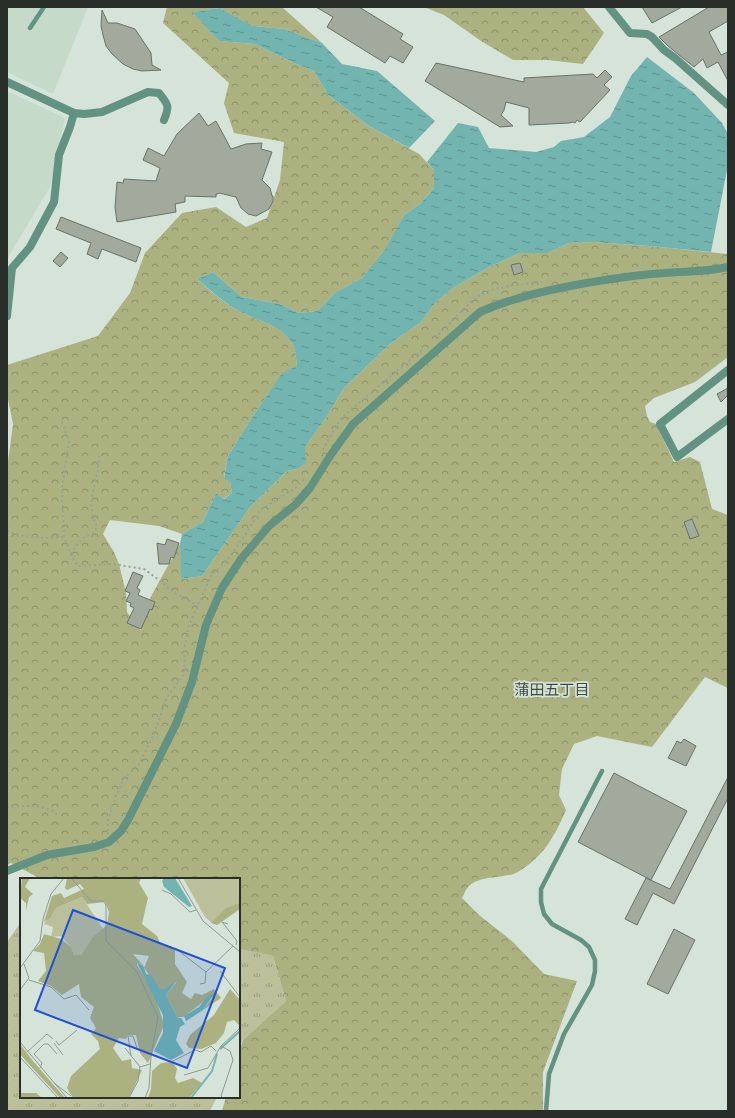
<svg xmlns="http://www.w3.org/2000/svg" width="735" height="1118" font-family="'Zilla Slab','Noto Sans JP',serif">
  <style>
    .built { fill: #c6daca }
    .grass { fill: url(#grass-tufts) }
    .forest { fill: url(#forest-crowns) }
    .water { fill: url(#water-ripples) }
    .building { fill: #a2aa9d; stroke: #6a7266 }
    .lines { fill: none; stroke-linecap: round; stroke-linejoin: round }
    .path { stroke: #96a199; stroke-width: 2; stroke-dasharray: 2 3; stroke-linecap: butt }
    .lane { stroke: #629281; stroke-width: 4.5 }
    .street { stroke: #629281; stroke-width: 8 }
    .labels { text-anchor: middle; stroke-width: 3.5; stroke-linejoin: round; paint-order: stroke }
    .neighbourhood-label { font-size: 15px; fill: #414d44; stroke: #d5e3d8 }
    .inset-river { fill: none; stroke: #72b5b0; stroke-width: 2 }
    .inset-road { fill: none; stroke: #909b92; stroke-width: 1 }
    .view { fill: #1d4ed8; fill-opacity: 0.15; stroke: #1d4ed8; stroke-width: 2 }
    .inset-edge { fill: none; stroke: #292e2a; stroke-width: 2 }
  </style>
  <defs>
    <pattern id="grass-tufts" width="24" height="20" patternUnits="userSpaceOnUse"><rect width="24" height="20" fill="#bbc09b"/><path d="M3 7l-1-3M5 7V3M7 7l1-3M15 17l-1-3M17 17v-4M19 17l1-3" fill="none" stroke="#989c7f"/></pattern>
    <pattern id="forest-crowns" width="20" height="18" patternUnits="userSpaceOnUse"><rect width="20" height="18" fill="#abb280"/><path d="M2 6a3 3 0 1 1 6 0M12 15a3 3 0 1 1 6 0" fill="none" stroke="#8b9169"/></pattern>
    <pattern id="water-ripples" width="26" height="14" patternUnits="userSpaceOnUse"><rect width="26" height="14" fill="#72b5b0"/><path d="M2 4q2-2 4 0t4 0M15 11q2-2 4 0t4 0" fill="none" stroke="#5e948f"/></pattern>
  </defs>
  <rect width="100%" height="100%" fill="#d5e3d8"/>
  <path class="built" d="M7,7h81l-35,87 -46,-22z
    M7,91l58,27 -15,69 -43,72z"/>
  <path class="grass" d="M21,922v175h196l-7,14h-203v-169z
    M239,949l34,7 13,45 -43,39 -4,8z"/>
  <path class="forest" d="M167,7h115l40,36 -38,-14 -31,-3 -33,-18 -27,4 26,29 36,3 39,19 20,8 14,24 41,31 50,28 15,16v18l-14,16 -16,11 -18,35 -24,28 -26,14 -19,19 -18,2 -19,-9 -38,-7 -29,-25 -16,7c12,11 27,24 42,32 16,9 47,15 54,34 3,6 3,15 4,21l-25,22 -27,40 -17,28 -4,21 6,5 2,11 -9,6 -7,-6 -13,29 -21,12 -23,-8 -49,-6 -7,14 11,18 5,12 7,29 1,19 14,19 3,-22 36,-65 2,35 20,-3 49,-70 36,-35 10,-2 8,-22 22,-31 17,-28 46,-44 31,-22 15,-20 17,-14 36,-21 31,-14h28l21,-10 24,-1 56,4 79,8v103l-33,25 -41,16 -9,8 2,10 3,6 6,2 18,38 16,-5 10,5 12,47 16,6v173l-23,-11 -53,70 -55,-11 -23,8 -12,25 -3,26 7,15c-11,26 -23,47 -48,62 -13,7 -40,3 -50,15 -3,3 -4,8 -6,11l17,17 34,27 31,32 33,7 -34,91v39h-321l4,-14h13v-44l4,-13 43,-39 -13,-45 -34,-7v-70h-198l-30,-16 -4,2v-396l6,-45 -6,-30v-29l91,-29 32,-43 15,-40 37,-40 34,-6 30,20 21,-9 13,-38 4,-38 -50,-9 -10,-30 5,-20 -66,-60z
    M424,7h159l21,26 -21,31 -35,-4h-35l-32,-19 -37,-26z"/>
  <path class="water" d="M220,8l33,18 31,3 38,14 20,21 35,7 58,50 -26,27 -40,-22 -41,-31 -14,-24 -20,-8 -39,-19 -36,-3 -27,-29z
    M647,57l47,36 28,30 6,11v31l-17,87 -62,-6 -56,-4 -24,1 -21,10h-28l-31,14 -36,21 -17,14 -15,20 -31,22 -46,44 -17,28 -22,31 1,16 -9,6 -10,2 -36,35 -49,70 -21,3 -1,-35 2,-10 21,-12 13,-29 8,6 8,-6 -2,-11 -6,-4 4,-22 17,-28 37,-55 15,-7c-1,-6 -1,-15 -4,-21 -8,-19 -38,-25 -54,-34 -15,-8 -29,-21 -42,-32l16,-7 29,25 38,7 19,9 18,-2 19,-19 26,-14 23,-28 19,-35 16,-11 14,-16v-18l-7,-8 31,-39 20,4 11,21 47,4 18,-5 7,-6 23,-4 26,-20 21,-41z"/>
  <path class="building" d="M316,7h43l44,27 -3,5 13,8 -10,16 -13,-7 -5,7 -58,-36 6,-10z
    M642,7h40l-30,16z
    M709,7h19v14l-19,11 12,23 7,-3v29l-10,-19 -11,6 -4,-9 -9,8 -26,-21 -9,-9z
    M102,10l6,13h9l18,6 16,24 1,12 9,5 -19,1 -9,-2 -10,-5 -11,-10 -6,-8 -3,-11 -2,-9z
    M436,63l88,19v-4l69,-4 4,4 8,-8 7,7 -8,8 6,5 -30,32 -3,-2 -2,3 -2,-1 -4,1 -40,2v-17l-23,-6 -2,8 -3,5 12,11 -13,1 -75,-46z
    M199,113l9,13 8,-5 15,28 15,-5 16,-1 -1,6 11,3 -10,28 8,8 2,8h1v5l-4,8 -13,7 -8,-2 -7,-6 -5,-11 -17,-4 -1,1h-2v3l-31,-1v6l-10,2 1,8 -59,10 -2,-15 2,-25 6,1 1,-4 32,2 4,-13 -17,-8 5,-12 16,8 13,-22z
    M61,217l80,31 -5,14 -34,-13 -4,10 -11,-5 4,-11 -35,-14z
    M61,252l7,6 -8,9 -7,-6z
    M520,263l3,9 -9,3 -3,-10z
    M728,388v7l-7,7 -4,-8z
    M692,519l7,17 -9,3 -6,-17z
    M167,539l12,4 -5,15 -3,-1 -2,7h-10l-2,-21 8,2z
    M133,572l10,4 -6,12 3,2 -2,5 17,7 -3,8 -2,-1 -9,20 -14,-6 7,-15 -4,-2 1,-3 -5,-2 4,-8 -5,-2z
    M684,739l12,7 -10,20 -18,-8 9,-17 4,2z
    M614,773l73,38 -36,69 -73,-38z
    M728,777v21l-54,106 -21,-11 -16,32 -12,-6 21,-41 24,11z
    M674,929l21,11 -27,54 -21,-10z"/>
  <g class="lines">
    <path class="path" d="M435,338c14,-13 34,-38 51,-46 15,-6 40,-8 56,-10
      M62,422l7,20 -7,46 2,49 8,20 6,9 34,-2 32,5 19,14 10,9 25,14
      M323,450l17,-31 83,-70
      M7,531c19,7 37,8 57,6
      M71,554c6,-10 11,-17 23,-21l3,-7c-2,-4 -5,-10 -5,-15 -3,-19 8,-36 7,-55
      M7,807c18,-1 38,-4 52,9
      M108,831v-10l7,-23 8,-18 16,-16 15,-30 12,-35 18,-25 1,-29 4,-20 22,-49 18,-18 20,-29 11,-19 34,-21 10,-9"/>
    <path class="lane" d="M30,28l14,-21
      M546,1111l3,-37 15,-40 28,-49 3,-14v-11l-6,-13 -8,-7 -29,-16 -8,-10 -3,-12v-13l61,-118"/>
    <path class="street" d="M609,7l21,26 17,1 5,3 12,13 11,8 53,47
      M7,82l67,31 10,1 18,-2 46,-20 11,1c9,11 11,13 5,27
      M7,316l5,-48 18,-21 24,-45 5,-47 11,-28 4,-14
      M728,370l-68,54 17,33 51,-38
      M7,871l40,-16 47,-8 15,-5 12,-11 7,-11 48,-96 16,-42 14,-57 16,-37 19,-29 28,-33 26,-21 15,-17 20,-32 23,-32 127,-112c29,-13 59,-20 90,-26 32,-6 62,-11 94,-13 22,-2 43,-1 64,-6"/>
  </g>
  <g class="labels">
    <g class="neighbourhood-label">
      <text x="552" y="695">蒲田五丁目</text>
    </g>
  </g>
  <g transform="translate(20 878)">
    <rect width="220" height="220" fill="#d5e3d8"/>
    <path d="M163,0h57v29l-28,16 -7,-6zM62,19l21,32 -10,9 -12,17h-7l-3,-8 -10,-11 -10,1 2,-10 -9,-3 12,-16z" fill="#bbc09b"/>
    <path d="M2,0h8l-5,9 8,7 -4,3 -3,14v-8l-6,-5zM47,0h74l-2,5 9,15 -6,26 15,12 4,9 14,4v15l12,18 -5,11 9,6 4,-6 7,2 12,-6 7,9 -18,12 10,-13 -7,3 -23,17h-6l-11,-22 11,-14 -12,8h-5l-16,-21 5,-12 -16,-2 9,10 -5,-1v2l18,30 9,30 -16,38 -8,-10 -4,-18h-8l-2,4 -7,-1 -6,10 9,13 9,-2 1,9 10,2 -13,28h-56l-6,-10 4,-12 29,-27 -2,-8 -7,-7 5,-6 -6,-10 4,-11 -13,-10 -2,-13 -17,11 -11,-9 -13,-5 8,-10 -2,-18 -11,-2 7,-7 4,-10 17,5 10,8 3,8h7l12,-18 14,-12 2,-13 -4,-10 -18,2 -5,-7 -26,11 -6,10 -6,4 8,-26 9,-3 3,5 20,-9 -4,-5 -13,6 -2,-2zM220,25v6l-23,16 -6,-2 15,-15zM210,111l10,11v26l-6,-6 -7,2 -3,11 -8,10 -15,6 -12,-1 -3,-4 4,-9 24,-20zM0,166l13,17 32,37h-5l-34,-37 -6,-7zM149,184l5,2 3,5 -2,9 3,5 15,-5 9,5 -13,15h-41l3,-9 1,-18 9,-8zM0,215h16l6,5h-22z" fill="#abb280"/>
    <path d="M144,0h11l17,28 -3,1 -25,-20 -2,-6zM117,85l6,2 3,9 5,1 9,14h5l12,-9 -11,15 11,22 4,1 4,6 -5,3 -4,13 8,13 -13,7 -17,-9 9,-18v-18zM194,116l-11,16 -17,11 -2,-5 15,-9 9,-11z" fill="#72b5b0"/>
    <path class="inset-river" d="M200,171l20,-18M171,220l21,-27 5,-17"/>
    <path class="inset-road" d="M51,0l20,23h12l3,4v36l31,31 21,45 -7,39 -2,32 -4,10M158,0l25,43 37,31M142,12l9,4 19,18 6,-2M208,46l-6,-2 15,19 -1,4M155,70l31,24M0,90l20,-27 3,-22 8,-25 13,-16M200,93l20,26M9,102l22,7 13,12 12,-4 13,15M180,106l5,-1 1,-11 27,-26M0,112l9,-12 -5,-14M36,163l3,4 18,-15M0,164l47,56M34,165l9,12M201,168l9,5 3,9 -12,36 2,2M105,170l15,19 10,-3M7,174l20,-18 6,5M111,178l-3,-20h5l4,12M0,179l38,41M151,184l24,-12 6,2 10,-6 5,5M20,190l2,-5 -8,-9 10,-10h4l9,10M164,197l24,-7 13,-22 19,-18M34,205l17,13M109,220l9,-17 2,-14"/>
    <path class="view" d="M53,32l152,58 -38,100 -152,-58z"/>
    <rect width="220" height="220" class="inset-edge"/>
  </g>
  <rect width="735" height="1118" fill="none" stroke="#292e2a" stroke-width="16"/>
</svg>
